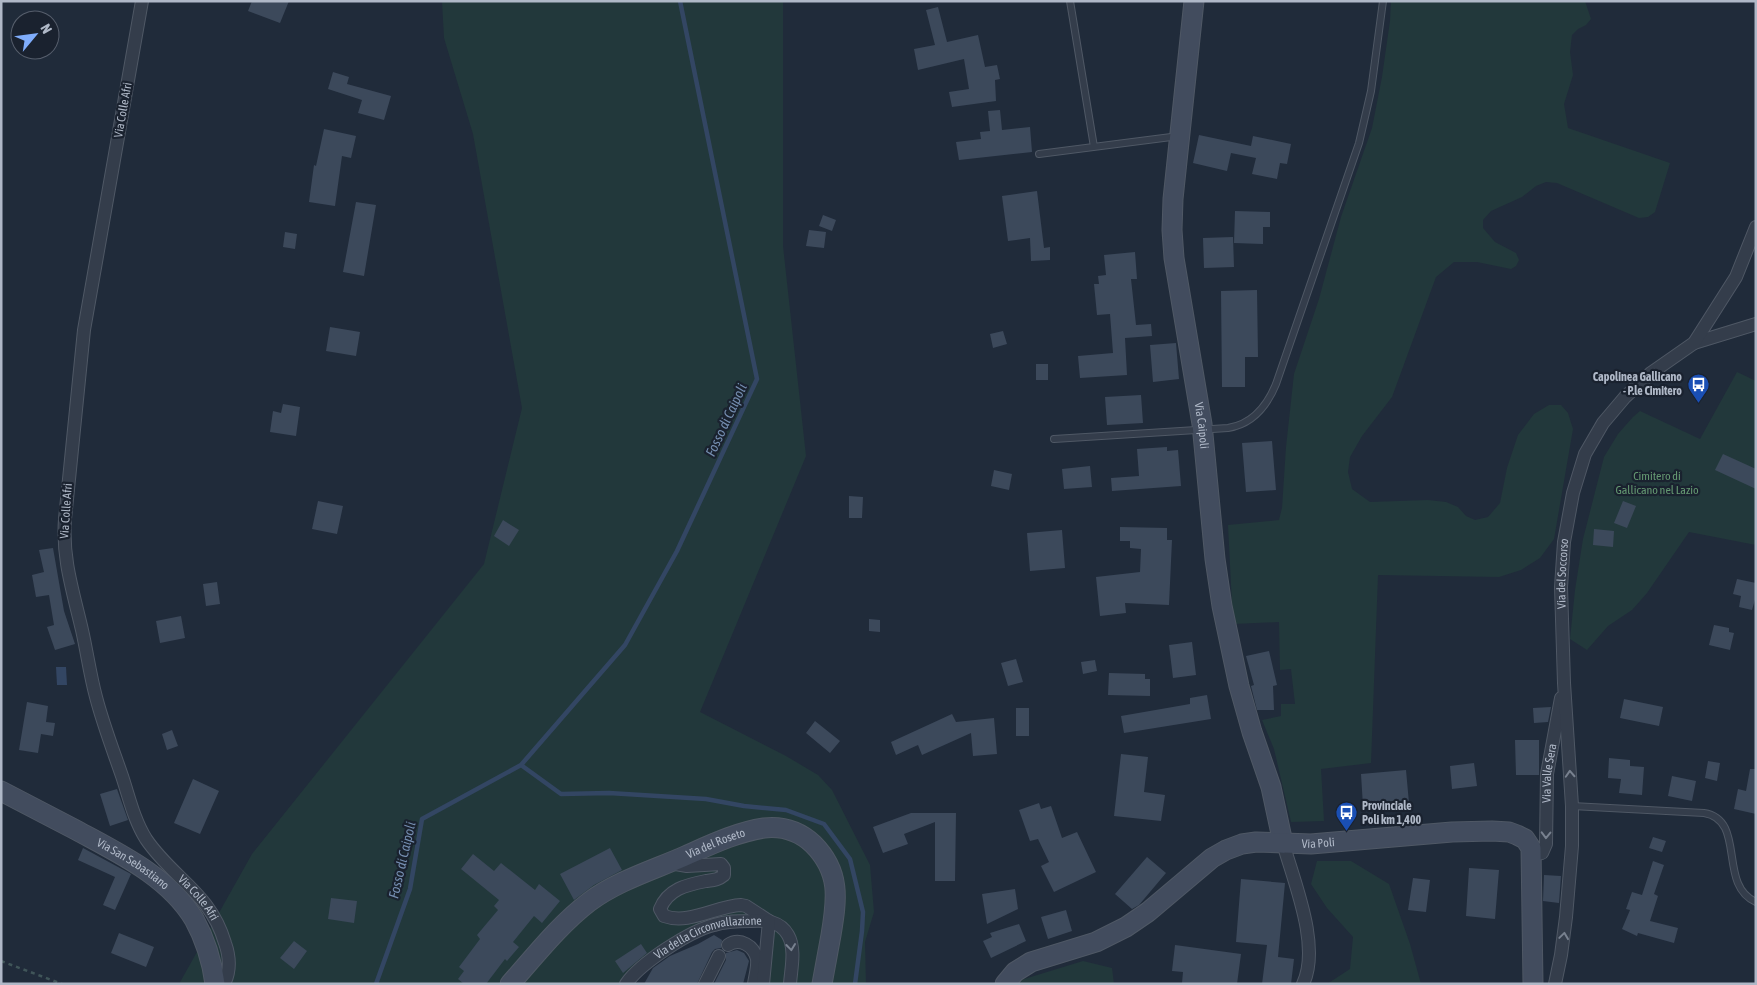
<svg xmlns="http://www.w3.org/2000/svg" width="1757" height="985" font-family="'Asap Condensed',sans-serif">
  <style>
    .green { fill: #22383b }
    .water { fill: #334663 }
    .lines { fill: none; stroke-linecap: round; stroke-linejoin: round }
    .stream { stroke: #334663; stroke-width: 4.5 }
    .building { fill: #3c495b }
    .lane-casing { stroke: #4f5865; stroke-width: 8 }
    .street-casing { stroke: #4f5865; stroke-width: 14 }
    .secondary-casing { stroke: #4f5865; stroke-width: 21 }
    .path { stroke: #405559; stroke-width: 2.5; stroke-dasharray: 4 4; stroke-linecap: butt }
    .lane { stroke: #343d4b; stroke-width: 6 }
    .street { stroke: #343d4b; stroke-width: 12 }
    .secondary { stroke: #424c5e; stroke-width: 19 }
    .oneway { stroke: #78818f }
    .labels { text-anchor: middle; stroke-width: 4.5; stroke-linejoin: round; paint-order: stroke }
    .street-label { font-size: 12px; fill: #afb8c7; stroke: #1a222f }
    .poi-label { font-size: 12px; font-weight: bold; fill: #afb8c7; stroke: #1a222f; text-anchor: end }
    .park-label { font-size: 12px; fill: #659972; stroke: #1a222f }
    .water-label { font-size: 14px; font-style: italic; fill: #758eb1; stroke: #1a222f }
  </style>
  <rect width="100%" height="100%" fill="#202b3a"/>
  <path class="green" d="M442,1h341v245l23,210 -106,256 86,44 32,19 14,15 38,75 4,47 -9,30 1,42h-97l5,-51 -8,-13 -55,5 -85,59h-447l73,-130 232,-290 38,-156 -49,-274 -29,-96z
    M1391,1h194l6,18 -5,6 -8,4 -6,6 -2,17 3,23 -9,29 4,24 102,35 -15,49 -7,5 -9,1 -82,-35 -11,-1 -10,4 -14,11 -31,14 -8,9v8l12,14 21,11 3,7 -3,6 -5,3 -34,-7h-23l-18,15 -44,120 -30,39 -12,21 -2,15 4,17 18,13 58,-2 18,2 12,5 8,9 9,4 13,-3 12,-14 7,-35 11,-33 16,-21 15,-9h12l7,8 5,16 -19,110 -14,19 -19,12 -22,7 -121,-2 -7,188 -50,6 3,52 -33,1 -17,-73 -12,-29 19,-4v-12h14l-4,-35 -11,1 -1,-48 -46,2 -5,-99 51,-5 3,-12 4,-61 8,-73 25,-75 22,-82 31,-89 10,-51 8,-56z
    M1737,372l19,9v164l-67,-13 -42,61 -15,17 -24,16 -21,24 -17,-11 5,-49 8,-51 21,-82 14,-23 15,-17 7,-6 60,28z
    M1317,861h34l38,23 21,60 11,40h-94l23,-15 3,-32 -26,-29 -16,-24z
    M1083,961l29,7 2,16h-99l6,-4z"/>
  <path class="water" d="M56,667h10l1,18h-10z"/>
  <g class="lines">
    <path class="stream" d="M680,1l77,378 -80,172 -52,94 -104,120 40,29 48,-1 97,6 38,7 42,4 38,14 26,35 13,53 -1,19 -7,53
      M376,984l34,-95 12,-70 99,-54"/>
  </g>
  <path class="building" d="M252,1h37l-9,22 -32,-12z
    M938,7l9,35 31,-7 7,32 12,-2 3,14 -5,1 1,21 -44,6 -3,-15 20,-3 -5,-30 -46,11 -4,-21 21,-4 -9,-35z
    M333,72l16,5 -2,7 44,12 -7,24 -26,-7 4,-13 -34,-11z
    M1000,110l2,20 28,-3 2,25 -73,8 -3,-18 25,-3 -1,-7 10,-1 -2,-20z
    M324,129l32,7 -5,22 -9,-2 -7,50 -26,-4 5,-37 2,1z
    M1199,135l52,11 2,-10 38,8 -4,20 -7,-1 -3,16 -25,-5 4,-16 -25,-5 -4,18 -34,-8z
    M1037,191l7,57 6,-1v13l-19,1 -1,-23 -22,3 -6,-45z
    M356,202l20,3 -12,71 -21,-4z
    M1235,211l35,1v15h-7v17l-29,-1z
    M823,215l13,5 -4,11 -13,-5z
    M809,230l17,2 -2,16 -18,-2z
    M285,232l12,2 -2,15 -12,-2z
    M1233,237l1,30 -30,1 -1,-30z
    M1135,252l2,27h-6l5,46 15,-1 1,12 -27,2 2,37 -47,3 -2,-22 35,-3 -3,-39 -13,1 -3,-31h5l-1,-8 8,-1 -2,-20z
    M1257,290l1,67h-13v30h-23l-1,-96z
    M330,327l30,5 -4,24 -30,-5z
    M1003,331l4,13 -14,4 -3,-14z
    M1176,343l3,36 -26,3 -3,-37z
    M1036,364h12v16h-12z
    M1141,395l2,28 -36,2 -2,-28z
    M283,404l17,3 -4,29 -26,-4 3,-21 8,2z
    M1272,441l4,49 -30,2 -4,-49z
    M1167,447v4l11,-1 3,36 -69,5 -1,-13 28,-2 -2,-27z
    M1723,454l33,15v20l-41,-19z
    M1090,466l2,21 -28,2 -2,-20z
    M994,470l18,4 -3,16 -18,-4z
    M849,496l14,1 -1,21h-13z
    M318,501l25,5 -6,28 -25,-5z
    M1623,501l13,5 -9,22 -13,-5z
    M503,520l16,10 -10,16 -15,-10z
    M1120,527l47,1v12h5l-3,65 -44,-2 1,10 -26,3 -4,-39 44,-5 1,-23 -11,-1v-7h-10z
    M1594,529l20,2 -1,16 -20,-2z
    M1062,530l3,38 -35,3 -3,-38z
    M53,548l11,63 11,33 -20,6 -8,-23 7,-2 -5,-30 -13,2 -4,-22 12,-3 -5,-22z
    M1737,579l19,4v13l-4,14 -13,-3 2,-11 -8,-2z
    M217,582l3,22 -14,2 -3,-22z
    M181,616l4,22 -25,5 -4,-22z
    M869,619l11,1v12l-11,-1z
    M1714,625l15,3v4l5,1 -4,17 -21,-5z
    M1192,642l4,33 -23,3 -4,-33z
    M1269,651l8,34 -4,1 1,24h-17l-6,-24 3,-1 -8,-29z
    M1016,659l7,23 -15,4 -7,-23z
    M1095,660l2,11 -14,3 -2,-12z
    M1109,673l36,1v5h5v17l-42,-1z
    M1207,695l4,24 -87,14 -3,-17 69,-12v-6z
    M1624,699l39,8 -4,19 -39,-8z
    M27,702l21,4 -2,16 9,1 -2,13 -12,-2 -3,19 -19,-3z
    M1551,707l-3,15 -14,1 -1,-15z
    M1016,708h13v28h-13z
    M952,714l4,8 38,-4 3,36 -24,2 -2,-23 -49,22 -4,-10 -22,10 -5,-13z
    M815,721l25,20 -10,12 -24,-20z
    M172,730l6,16 -11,4 -5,-16z
    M1515,740h24v35h-23z
    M1121,754l27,3 -4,35 21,3 -4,26 -47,-5z
    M1609,758l21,2v6l14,1 -2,28 -23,-2 2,-14 -13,-1z
    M1708,761l12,2 -3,18 -12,-3z
    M1474,763l3,23 -25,3 -2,-23z
    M1750,769h6v45l-22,-5 4,-20 8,2z
    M1406,770l3,33 -46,3 -2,-32z
    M1672,776l24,5 -4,20 -24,-5z
    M193,779l26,12 -19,43 -26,-11z
    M117,789l11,31 -18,6 -10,-32z
    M1039,803l2,6 10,-3 11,32 15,-6 19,40 -42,20 -13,-26 8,-4 -11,-23 -8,2 -11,-31z
    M911,813h45l-1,68h-20v-59l-31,12 4,10 -25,9 -10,-26z
    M1653,837l13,4 -4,11 -13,-4z
    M83,848l48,26 -16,36 -12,-5 12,-28 -37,-17z
    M610,848l12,22 -28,15 -20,15 -14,-26z
    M473,854l21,17 7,-8 34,27 4,-6 21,17 -18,22 -8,-7 -21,26 6,5 -12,14 -2,-2 -19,25h-22l-6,-5 6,-8 -5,-4 21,-28 -3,-4 21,-25 -4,-4 5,-6 -38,-31z
    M1147,857l19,16 -27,32 -7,4 -17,-15z
    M1653,861l11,4 -10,29 4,2 -8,25 28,7 -4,15 -36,-10 -1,3 -15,-7 8,-19 -4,-1 6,-17 10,3z
    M1469,868l30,2 -4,49 -29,-3z
    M1544,875l17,1 -2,27 -16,-2z
    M1413,878l17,2 -4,32 -18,-2z
    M1241,879l44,4 -7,74 16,2 -3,25h-29l5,-39 -31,-3z
    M1015,889l3,20 -31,15 -5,-30z
    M331,898l26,3 -3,22 -26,-4z
    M1066,910l6,21 -24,8 -7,-22z
    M1019,924l7,17 -35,17 -8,-17 9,-4 -2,-4z
    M119,933l35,14 -8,20 -35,-14z
    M714,935l8,5 -1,8 -6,1 -3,3 -15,32h-53l9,-16 17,-12 28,-12z
    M294,941l13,10 -13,18 -14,-11z
    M641,944l6,9 -24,20 -8,-12z
    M1175,945l66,9 -4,30 -55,-1 1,-11 -11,-1z
    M737,950l7,3 5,8 -6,23h-29l12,-24v-7z"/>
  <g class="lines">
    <defs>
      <path id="lane" d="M1070,1l24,146
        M1039,154l140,-18
        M1054,439l174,-11c25,-4 39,-22 48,-44l83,-241 12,-52 12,-90
        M1572,806l132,7c43,7 13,72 52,89"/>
      <g id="street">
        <path id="s1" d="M142,1l-58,329 -19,189c-3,40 8,72 17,111 5,22 8,45 14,67 7,27 17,53 26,79 7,21 12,44 24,63 27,40 64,53 79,104 5,14 6,27 -1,41"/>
        <path d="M1694,343l62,-19"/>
        <path d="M1283,843c11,39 38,103 20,141"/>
        <path id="s2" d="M1532,855l10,-2 4,-9 1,-70 14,-76"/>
        <path d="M670,863l17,3 34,-2 3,4v7c-6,5 -10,5 -18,6 -20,4 -38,8 -46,28l4,7c25,9 52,-10 77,-11l5,1 23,15"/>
        <path d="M728,945c12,-8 26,1 29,14 1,8 -2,17 -3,25"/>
        <path id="s3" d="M626,984c14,-21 64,-53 88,-59 12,-4 24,-4 37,-4 15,-1 29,0 37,14 8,14 3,34 2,49"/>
        <path d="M705,984l14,-28"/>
        <path d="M763,984l6,-63"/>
        <path id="s4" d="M1555,984l6,-29 5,-38 6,-71v-40l-8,-123 -3,-96 3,-45 9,-49 12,-39 18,-31 22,-26 26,-24 43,-30 42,-66 20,-50"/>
      </g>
      <g id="secondary">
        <path id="s5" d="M1194,1l-21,198 -1,31 2,28 28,166 13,135 7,47 17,80 13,46 19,55 12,56"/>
        <path id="s6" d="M1,791c25,13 50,26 75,39 42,23 92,46 118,89 11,20 18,42 21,65"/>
        <path id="s7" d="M510,984c25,-28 49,-59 79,-82 28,-21 64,-32 96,-46 25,-11 52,-24 79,-28 18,-2 35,3 49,16 28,28 24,55 18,91 -3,16 -6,33 -9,49"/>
        <path id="s8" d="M1005,984l10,-12 16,-10 65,-20 30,-15 22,-15 64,-54 14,-8 16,-6 14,-2 55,2 141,-12 40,-1 17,1 8,3 8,4 6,9 2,136"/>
      </g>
    </defs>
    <use href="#lane" class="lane-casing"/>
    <use href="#street" class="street-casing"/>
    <use href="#secondary" class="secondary-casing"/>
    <path class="path" d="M1,961l61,23"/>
    <use href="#lane" class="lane"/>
    <use href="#street" class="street"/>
    <use href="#secondary" class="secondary"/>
  </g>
  <defs><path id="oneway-chevron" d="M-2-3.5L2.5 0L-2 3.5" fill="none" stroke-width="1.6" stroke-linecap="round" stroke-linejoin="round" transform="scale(1.25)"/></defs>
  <g class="oneway">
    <use href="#oneway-chevron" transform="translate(1570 774) rotate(-93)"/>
    <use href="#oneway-chevron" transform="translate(1546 835) rotate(91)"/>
    <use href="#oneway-chevron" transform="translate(1564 936) rotate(-82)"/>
    <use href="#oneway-chevron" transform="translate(791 947) rotate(83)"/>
  </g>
  <defs>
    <symbol id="bus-pin" viewBox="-11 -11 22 30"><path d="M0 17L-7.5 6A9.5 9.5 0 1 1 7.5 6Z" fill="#1a4fb4" stroke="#1a222f"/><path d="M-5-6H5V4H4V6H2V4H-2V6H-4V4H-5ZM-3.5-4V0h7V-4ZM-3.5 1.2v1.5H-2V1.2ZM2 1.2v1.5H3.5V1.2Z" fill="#fff"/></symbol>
  </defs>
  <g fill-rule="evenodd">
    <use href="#bus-pin" x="1686" y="372" width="25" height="34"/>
    <use href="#bus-pin" x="1334" y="800" width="25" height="34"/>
  </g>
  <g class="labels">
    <g class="street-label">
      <text transform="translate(123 110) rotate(-80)" y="4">Via Colle Afri</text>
      <text dy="4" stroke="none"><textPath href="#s5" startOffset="428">Via Caipoli</textPath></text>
      <text transform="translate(66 511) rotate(-86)" y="4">Via Colle Afri</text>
      <text dy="4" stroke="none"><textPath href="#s4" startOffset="412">Via del Soccorso</textPath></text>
      <text dy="4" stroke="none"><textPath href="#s2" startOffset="91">Via Valle Sera</textPath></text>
      <text dy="4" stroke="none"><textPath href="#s8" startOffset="356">Via Poli</textPath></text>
      <text dy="4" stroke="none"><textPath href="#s7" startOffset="254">Via del Roseto</textPath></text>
      <text dy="4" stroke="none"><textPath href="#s6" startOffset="151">Via San Sebastiano</textPath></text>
      <text dy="4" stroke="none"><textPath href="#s1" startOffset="935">Via Colle Afri</textPath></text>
      <text dy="4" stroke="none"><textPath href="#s3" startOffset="98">Via della Circonvallazione</textPath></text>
    </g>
    <g class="poi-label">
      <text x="1682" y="381">Capolinea Gallicano<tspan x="1682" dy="14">- P.le Cimitero</tspan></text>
      <text x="1362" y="810" text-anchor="start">Provinciale<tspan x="1362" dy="14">Poli km 1,400</tspan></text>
    </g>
    <g class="park-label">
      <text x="1657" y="480">Cimitero di<tspan x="1657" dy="14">Gallicano nel Lazio</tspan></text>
    </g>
    <g class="water-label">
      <text transform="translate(726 420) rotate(-65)" y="5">Fosso di Caipoli</text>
      <text transform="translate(402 860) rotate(-77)" y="5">Fosso di Caipoli</text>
    </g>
  </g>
  <rect width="1757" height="985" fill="none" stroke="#afb8c7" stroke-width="5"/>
  <g transform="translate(35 35) rotate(61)"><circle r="24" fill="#1a222f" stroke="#565e6c"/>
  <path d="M0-4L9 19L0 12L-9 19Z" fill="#7fadfc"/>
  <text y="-8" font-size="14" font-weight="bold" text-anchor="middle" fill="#afb8c7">N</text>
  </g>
</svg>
